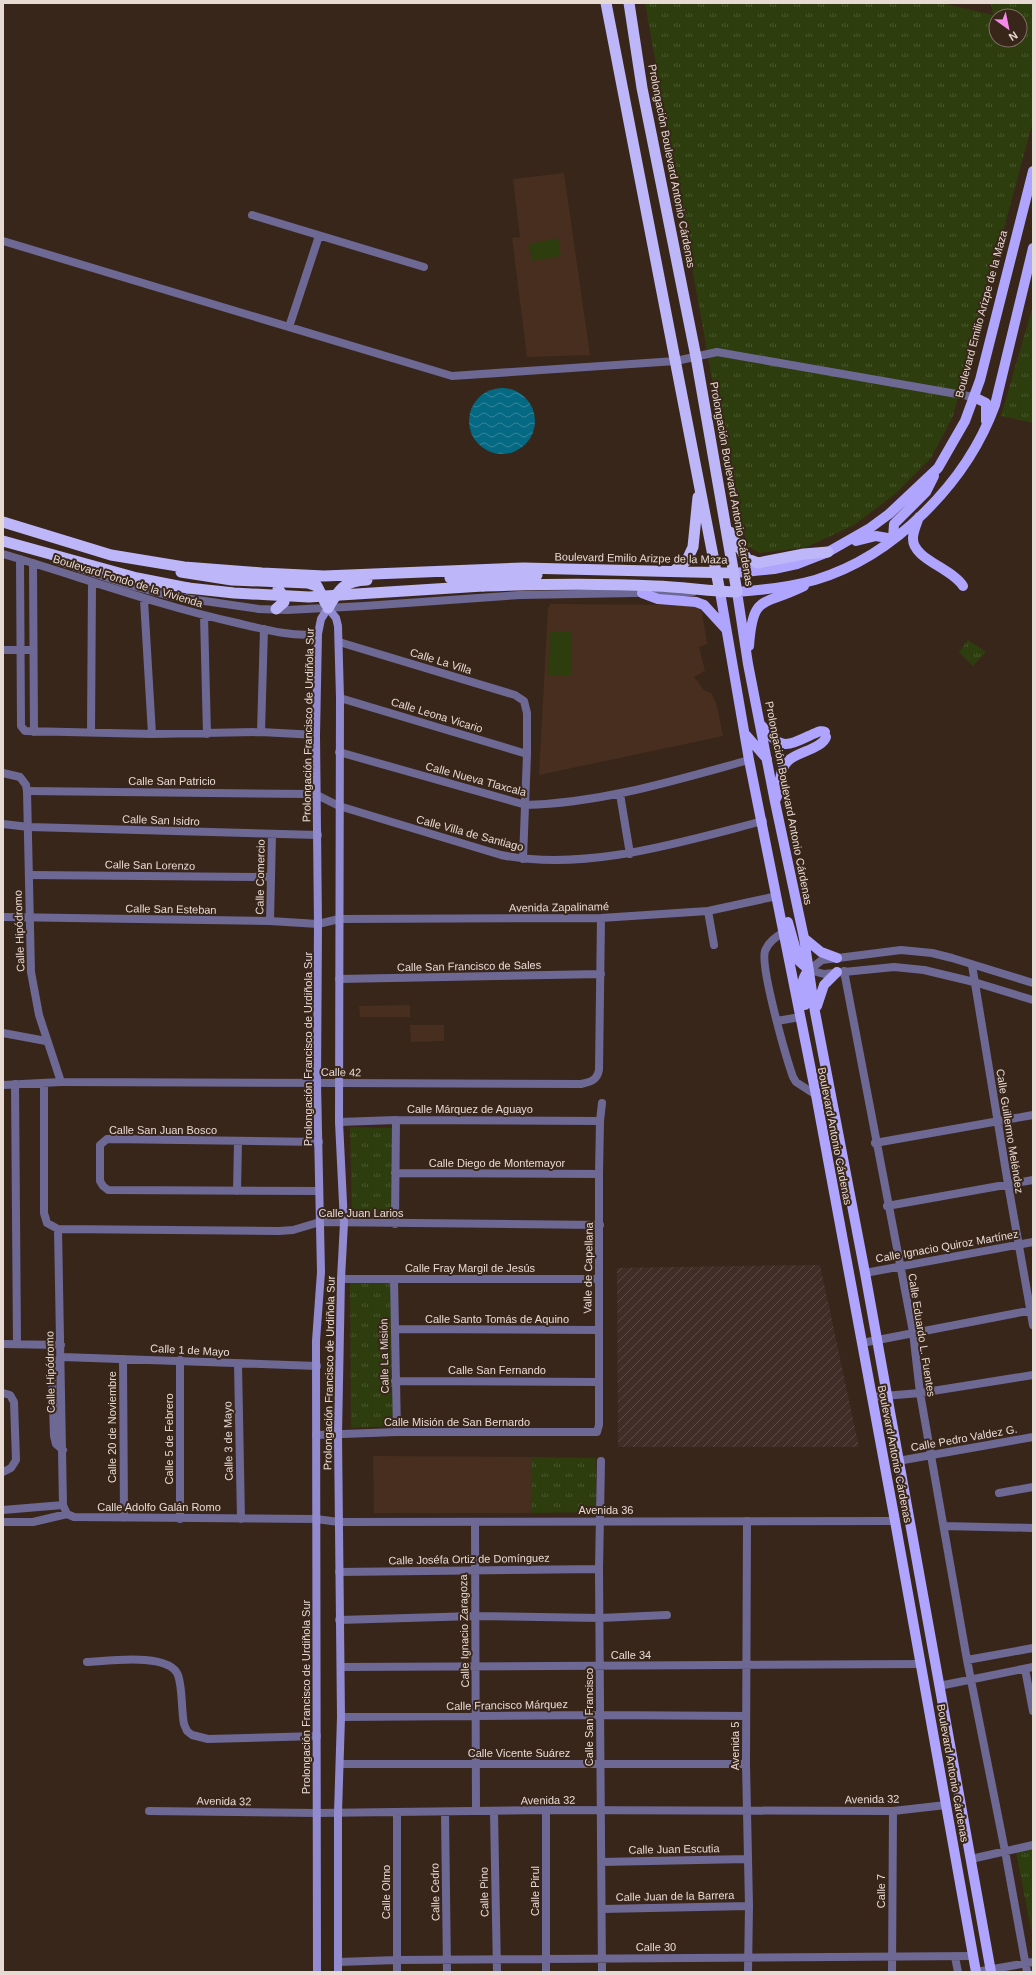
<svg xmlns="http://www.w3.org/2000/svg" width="1036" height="1975" font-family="Arial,sans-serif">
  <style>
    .built { fill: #472e1e }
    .industrial { fill: url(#industrial-furrows) }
    .grass { fill: url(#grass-tufts); fill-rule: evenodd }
    .pitch { fill: #2d3d0d }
    .water { fill: url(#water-waves) }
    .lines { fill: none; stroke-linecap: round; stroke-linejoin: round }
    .minor { stroke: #6d6994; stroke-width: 8 }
    .tertiary { stroke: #6d6994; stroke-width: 8 }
    .secondary { stroke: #928bd0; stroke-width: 8 }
    .primary { stroke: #afa5ff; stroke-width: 10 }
    .trunk { stroke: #bdb6f9; stroke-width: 11 }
    .trunk-bridge { stroke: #bdb6f9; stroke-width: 11 }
    .labels { text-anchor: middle; stroke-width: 4; stroke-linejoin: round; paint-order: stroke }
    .street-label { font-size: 11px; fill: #e7dad3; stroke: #39261a }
  </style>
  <defs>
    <pattern id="industrial-furrows" width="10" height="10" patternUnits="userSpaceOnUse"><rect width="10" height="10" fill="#402d27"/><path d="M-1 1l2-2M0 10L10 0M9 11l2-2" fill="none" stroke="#5c4b45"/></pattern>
    <pattern id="grass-tufts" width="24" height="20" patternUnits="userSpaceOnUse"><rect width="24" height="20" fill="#2d3d0d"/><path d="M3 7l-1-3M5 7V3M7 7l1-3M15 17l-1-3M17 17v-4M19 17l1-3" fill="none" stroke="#4b582f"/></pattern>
    <pattern id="water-waves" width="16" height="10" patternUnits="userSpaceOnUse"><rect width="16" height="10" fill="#056983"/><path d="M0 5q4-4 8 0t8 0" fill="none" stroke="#368599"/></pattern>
  </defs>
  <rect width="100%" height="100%" fill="#39261a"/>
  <path class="built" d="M564,173l26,182 -63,2 -15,-119 8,-1 -7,-58z
    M550,604l151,1 6,39 -8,3 6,24 -11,6 10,13 8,4 5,12 6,30 -184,39 9,-168h2z
    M410,1005v12h-50l-1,-11z
    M410,1025h34v16l-33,1z
    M373,1456l158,1v56h-157z"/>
  <path class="industrial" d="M820,1265l39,182h-241l-1,-179z"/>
  <path class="grass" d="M645,3h297l51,12 -2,-12h42v118l-80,295 -22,42 -36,36 -41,31 -47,22 -47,6 -13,-7 -29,-133zM996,16h24v24h-24z
    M1033,305v118l-32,-7z
    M968,640l18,12 -13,14 -14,-14z
    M350,1127l44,1 -1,86h-41z
    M350,1283h42l1,143 -42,2z
    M531,1457l65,1v54l-65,1z
    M1033,1849v90l-17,-87z"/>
  <path class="pitch" d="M558,238l3,18 -29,5 -3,-17z
    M550,631h22l-1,44h-23z"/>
  <path class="water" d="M469 421a33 33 0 1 1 66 0a33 33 0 1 1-66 0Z"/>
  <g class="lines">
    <path class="minor" d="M252,215l172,52
      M3,241l449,135 224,-15 41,-9 257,45
      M289,327l30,-91
      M3,554c78,23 154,51 234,69 26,6 54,14 81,11
      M20,559l1,167 4,5 127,3 109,-2 55,3
      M33,563l1,169
      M144,600l8,134
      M204,616l3,118
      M339,642l176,53 9,6 3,12v41l-4,105
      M3,650h29
      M340,698l187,56
      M91,732l1,-149
      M261,732l3,-103
      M339,752l187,53c76,-2 150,-25 223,-45
      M27,791l282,3 8,1 22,11 162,49c85,17 180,-13 262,-34
      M620,794l10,60
      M3,824l26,3 289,8
      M29,875l242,2
      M708,911l6,34
      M3,917l267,4 48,3 21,-5 262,-1 107,-7 69,-15
      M270,921l2,-87
      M784,932c-8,5 -16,10 -19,19 -5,16 21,106 28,126l3,5 20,13
      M972,965l36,219 25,141
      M844,971l69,361 7,61 47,267 38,191 22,121
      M339,979l262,-5
      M777,1021l23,-4
      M3,1033l43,8
      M44,1083v130l3,10 11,6 221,2 14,-1 27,-8 280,3
      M339,1083l242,1c10,-2 16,-4 18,-14l2,-152
      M15,1084l2,260
      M3,1085l58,-3
      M339,1122l57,-2 204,1
      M319,1142l-212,-3 -7,6v36l3,5 5,4 211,1
      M875,1143l158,-28
      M395,1173l204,1
      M237,1191l1,-50
      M887,1206l146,-26
      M395,1224l1,-104
      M58,1229l5,276 4,9
      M865,1273l168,-31
      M341,1279h258
      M394,1279l3,153
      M395,1329l203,1
      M862,1343l171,-33
      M3,1344l58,1
      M62,1357l255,9
      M62,1357l-7,5 -3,11 2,63 2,8 7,6
      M123,1359l1,159
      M238,1364l3,155
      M395,1381l203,1
      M3,1393l7,2 4,7 2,58 -5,8 -8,4
      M872,1397l48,-4 113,-18
      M316,1435l81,-3h200l2,-7v-251l1,-53 2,-18
      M601,1461l-2,108 3,403
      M898,1461l135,-24
      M999,1493l34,-6
      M3,1510l60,-5
      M180,1519v-159
      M747,1521l-1,243 3,142 -1,66
      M3,1522h30l34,-8 7,3 242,2
      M475,1522l1,289
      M944,1526l89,2
      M339,1572l260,-3
      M339,1620l136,-4 125,2 67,-3
      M967,1660l66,-12
      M87,1662c21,-1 82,-10 91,13 5,15 3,34 6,49l3,7 5,4 16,4 109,-3
      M341,1667l580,-3
      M1025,1669l8,42
      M939,1686l94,-19
      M341,1717l259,-2 146,1
      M340,1764h406
      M546,1810v162
      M149,1811l168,2 229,-3 347,1 53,-6
      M397,1812v160
      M445,1812l2,160
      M494,1812l3,160
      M971,1859l62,-14
      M601,1862l146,-3
      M602,1909l147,-3
      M955,1957l3,15
      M338,1962l59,-2 576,-4
      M892,1972l1,-161
      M976,1972l57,-10"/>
    <path class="tertiary" d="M60,562l69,23 41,11 89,13 28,1 77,-4 156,-11 173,-3
      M3,773l17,4 6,8 1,6 4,181 8,43 22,67 278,1
      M809,970l13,-10 79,-10 31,3 20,5 81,25
      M809,970l15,4 70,-7 30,3 50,12 59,18
      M316,1519l23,3 556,-1"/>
    <path class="secondary" d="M317,1972l-1,-631 5,-69 -4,-189 1,-159 -2,-189 2,-101 3,-15 7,-11 8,10 2,8 2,72 -1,424 5,101 -3,56 -3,155 3,283 -3,96v159"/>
    <path class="primary" d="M974,397l12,6v18
      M919,517c-2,6 -6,14 -6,21 -1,21 39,30 50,48
      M893,539l1,-15 32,-32 8,-16
      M856,541l20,-5 17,3
      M734,573l40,-4 23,-5 31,-12 42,-24 19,-14 49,-46 27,-47 15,-41 53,-209
      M720,592l29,168 67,335 79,426 81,451
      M642,593l16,6 38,3 8,3 22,24
      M749,646c4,-53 13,-39 55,-60
      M762,726c19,25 25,20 51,8 5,-2 8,-4 12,-2
      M746,735l21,24
      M776,799c6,-13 1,-29 13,-39 9,-8 34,-12 37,-23
      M788,922l11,39 10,9
      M804,938l17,14 16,6
      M805,1005c-3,-13 -6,-25 4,-35
      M817,1006l7,-21 13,-13
      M991,1972l-126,-699 -50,-261 -11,-74 -29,-136 -27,-138 -11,-72c26,-2 53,-5 78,-12 80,-24 152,-98 180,-175l38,-157"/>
    <path class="trunk" d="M606,3l114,589
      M3,522l108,33 73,12 78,6 62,3 199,-8 211,5
      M730,532l17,27 11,4 46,-9 24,-2
      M3,541l134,37 51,10
      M674,571l13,-11 6,-13 5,-50
      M181,572l51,8 76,3 9,3 9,18
      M450,578l87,-3
      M483,586c57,-2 114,-3 172,0 27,1 54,5 82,6l-41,-235 -54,-269 -13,-85
      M328,608c11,-19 16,-27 39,-28
      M276,609l8,-7 -1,-6 -5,-7"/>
    <path class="trunk-bridge" d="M188,588l46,5 75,4 174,-11"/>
  </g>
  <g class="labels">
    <g class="street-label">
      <text transform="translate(672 166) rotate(79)" y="4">Prolongación Boulevard Antonio Cárdenas</text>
      <text transform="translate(981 314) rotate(-75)" y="4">Boulevard Emilio Arizpe de la Maza</text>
      <text transform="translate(732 484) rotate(80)" y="4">Prolongación Boulevard Antonio Cárdenas</text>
      <text transform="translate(641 558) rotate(1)" y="4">Boulevard Emilio Arizpe de la Maza</text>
      <text transform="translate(128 581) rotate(17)" y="4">Boulevard Fondo de la Vivienda</text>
      <text transform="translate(441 661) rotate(17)" y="4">Calle La Villa</text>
      <text transform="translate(437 715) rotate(17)" y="4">Calle Leona Vicario</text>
      <text transform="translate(308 725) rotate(-89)" y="4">Prolongación Francisco de Urdiñola Sur</text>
      <text transform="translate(476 779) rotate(15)" y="4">Calle Nueva Tlaxcala</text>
      <text x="172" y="785">Calle San Patricio</text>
      <text transform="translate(789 803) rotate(79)" y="4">Prolongación Boulevard Antonio Cárdenas</text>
      <text transform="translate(161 820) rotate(2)" y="4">Calle San Isidro</text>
      <text transform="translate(470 833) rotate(15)" y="4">Calle Villa de Santiago</text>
      <text transform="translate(150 865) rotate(1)" y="4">Calle San Lorenzo</text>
      <text transform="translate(260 877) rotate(-89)" y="4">Calle Comercio</text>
      <text transform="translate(559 907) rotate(-1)" y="4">Avenida Zapalinamé</text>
      <text transform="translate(171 909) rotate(1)" y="4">Calle San Esteban</text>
      <text transform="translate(19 931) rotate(-92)" y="4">Calle Hipódromo</text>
      <text transform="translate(469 966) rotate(-1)" y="4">Calle San Francisco de Sales</text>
      <text transform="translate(308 1049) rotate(-90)" y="4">Prolongación Francisco de Urdiñola Sur</text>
      <text transform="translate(341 1072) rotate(1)" y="4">Calle 42</text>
      <text x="470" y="1113">Calle Márquez de Aguayo</text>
      <text x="163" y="1134">Calle San Juan Bosco</text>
      <text transform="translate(1010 1131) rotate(81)" y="4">Calle Guillermo Meléndez</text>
      <text transform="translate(835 1136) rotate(79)" y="4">Boulevard Antonio Cárdenas</text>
      <text x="497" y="1167">Calle Diego de Montemayor</text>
      <text x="361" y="1217">Calle Juan Larios</text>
      <text transform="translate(947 1246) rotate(-10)" y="4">Calle Ignacio Quiroz Martínez</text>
      <text x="470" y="1272">Calle Fray Margil de Jesús</text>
      <text transform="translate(588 1268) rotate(-89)" y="4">Valle de Capellana</text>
      <text x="497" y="1323">Calle Santo Tomás de Aquino</text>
      <text transform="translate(922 1335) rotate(81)" y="4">Calle Eduardo L. Fuentes</text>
      <text transform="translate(190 1350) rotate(3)" y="4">Calle 1 de Mayo</text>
      <text transform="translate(384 1356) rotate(-91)" y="4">Calle La Misión</text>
      <text x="497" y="1374">Calle San Fernando</text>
      <text transform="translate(50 1372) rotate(-91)" y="4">Calle Hipódromo</text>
      <text transform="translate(329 1373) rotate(-89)" y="4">Prolongación Francisco de Urdiñola Sur</text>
      <text x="457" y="1426">Calle Misión de San Bernardo</text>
      <text transform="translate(112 1427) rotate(-90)" y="4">Calle 20 de Noviembre</text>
      <text transform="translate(964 1438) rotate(-10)" y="4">Calle Pedro Valdez G.</text>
      <text transform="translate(169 1439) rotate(-90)" y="4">Calle 5 de Febrero</text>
      <text transform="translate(228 1441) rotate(-91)" y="4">Calle 3 de Mayo</text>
      <text transform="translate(895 1454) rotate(79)" y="4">Boulevard Antonio Cárdenas</text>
      <text x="159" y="1511">Calle Adolfo Galán Romo</text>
      <text x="606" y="1514">Avenida 36</text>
      <text transform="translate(469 1559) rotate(-1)" y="4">Calle Joséfa Ortiz de Domínguez</text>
      <text transform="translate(464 1631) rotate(-91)" y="4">Calle Ignacio Zaragoza</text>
      <text x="631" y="1659">Calle 34</text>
      <text transform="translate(306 1697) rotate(-90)" y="4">Prolongación Francisco de Urdiñola Sur</text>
      <text transform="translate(507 1705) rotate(-1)" y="4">Calle Francisco Márquez</text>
      <text transform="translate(589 1717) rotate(-90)" y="4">Calle San Francisco</text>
      <text transform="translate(735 1746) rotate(-90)" y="4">Avenida 5</text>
      <text x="519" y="1757">Calle Vicente Suárez</text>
      <text transform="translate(953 1773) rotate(80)" y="4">Boulevard Antonio Cárdenas</text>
      <text transform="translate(872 1799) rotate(-1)" y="4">Avenida 32</text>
      <text transform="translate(548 1800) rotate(-1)" y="4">Avenida 32</text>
      <text transform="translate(224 1801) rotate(1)" y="4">Avenida 32</text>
      <text transform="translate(674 1849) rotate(-1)" y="4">Calle Juan Escutia</text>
      <text transform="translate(535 1891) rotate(-90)" y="4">Calle Pirul</text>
      <text transform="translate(881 1891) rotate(-90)" y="4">Calle 7</text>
      <text transform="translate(386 1892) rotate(-90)" y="4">Calle Olmo</text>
      <text transform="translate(435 1892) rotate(-91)" y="4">Calle Cedro</text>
      <text transform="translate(484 1892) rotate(-91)" y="4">Calle Pino</text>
      <text transform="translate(675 1896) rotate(-1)" y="4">Calle Juan de la Barrera</text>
      <text x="656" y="1951">Calle 30</text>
    </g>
  </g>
  <rect width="1036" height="1975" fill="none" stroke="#e7dad3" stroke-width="8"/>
  <g transform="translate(1008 28) rotate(147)"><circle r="19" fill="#39261a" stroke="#7f6e64"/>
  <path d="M0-3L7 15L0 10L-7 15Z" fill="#f788eb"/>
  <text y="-6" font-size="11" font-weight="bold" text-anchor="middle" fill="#e7dad3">N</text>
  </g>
</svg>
